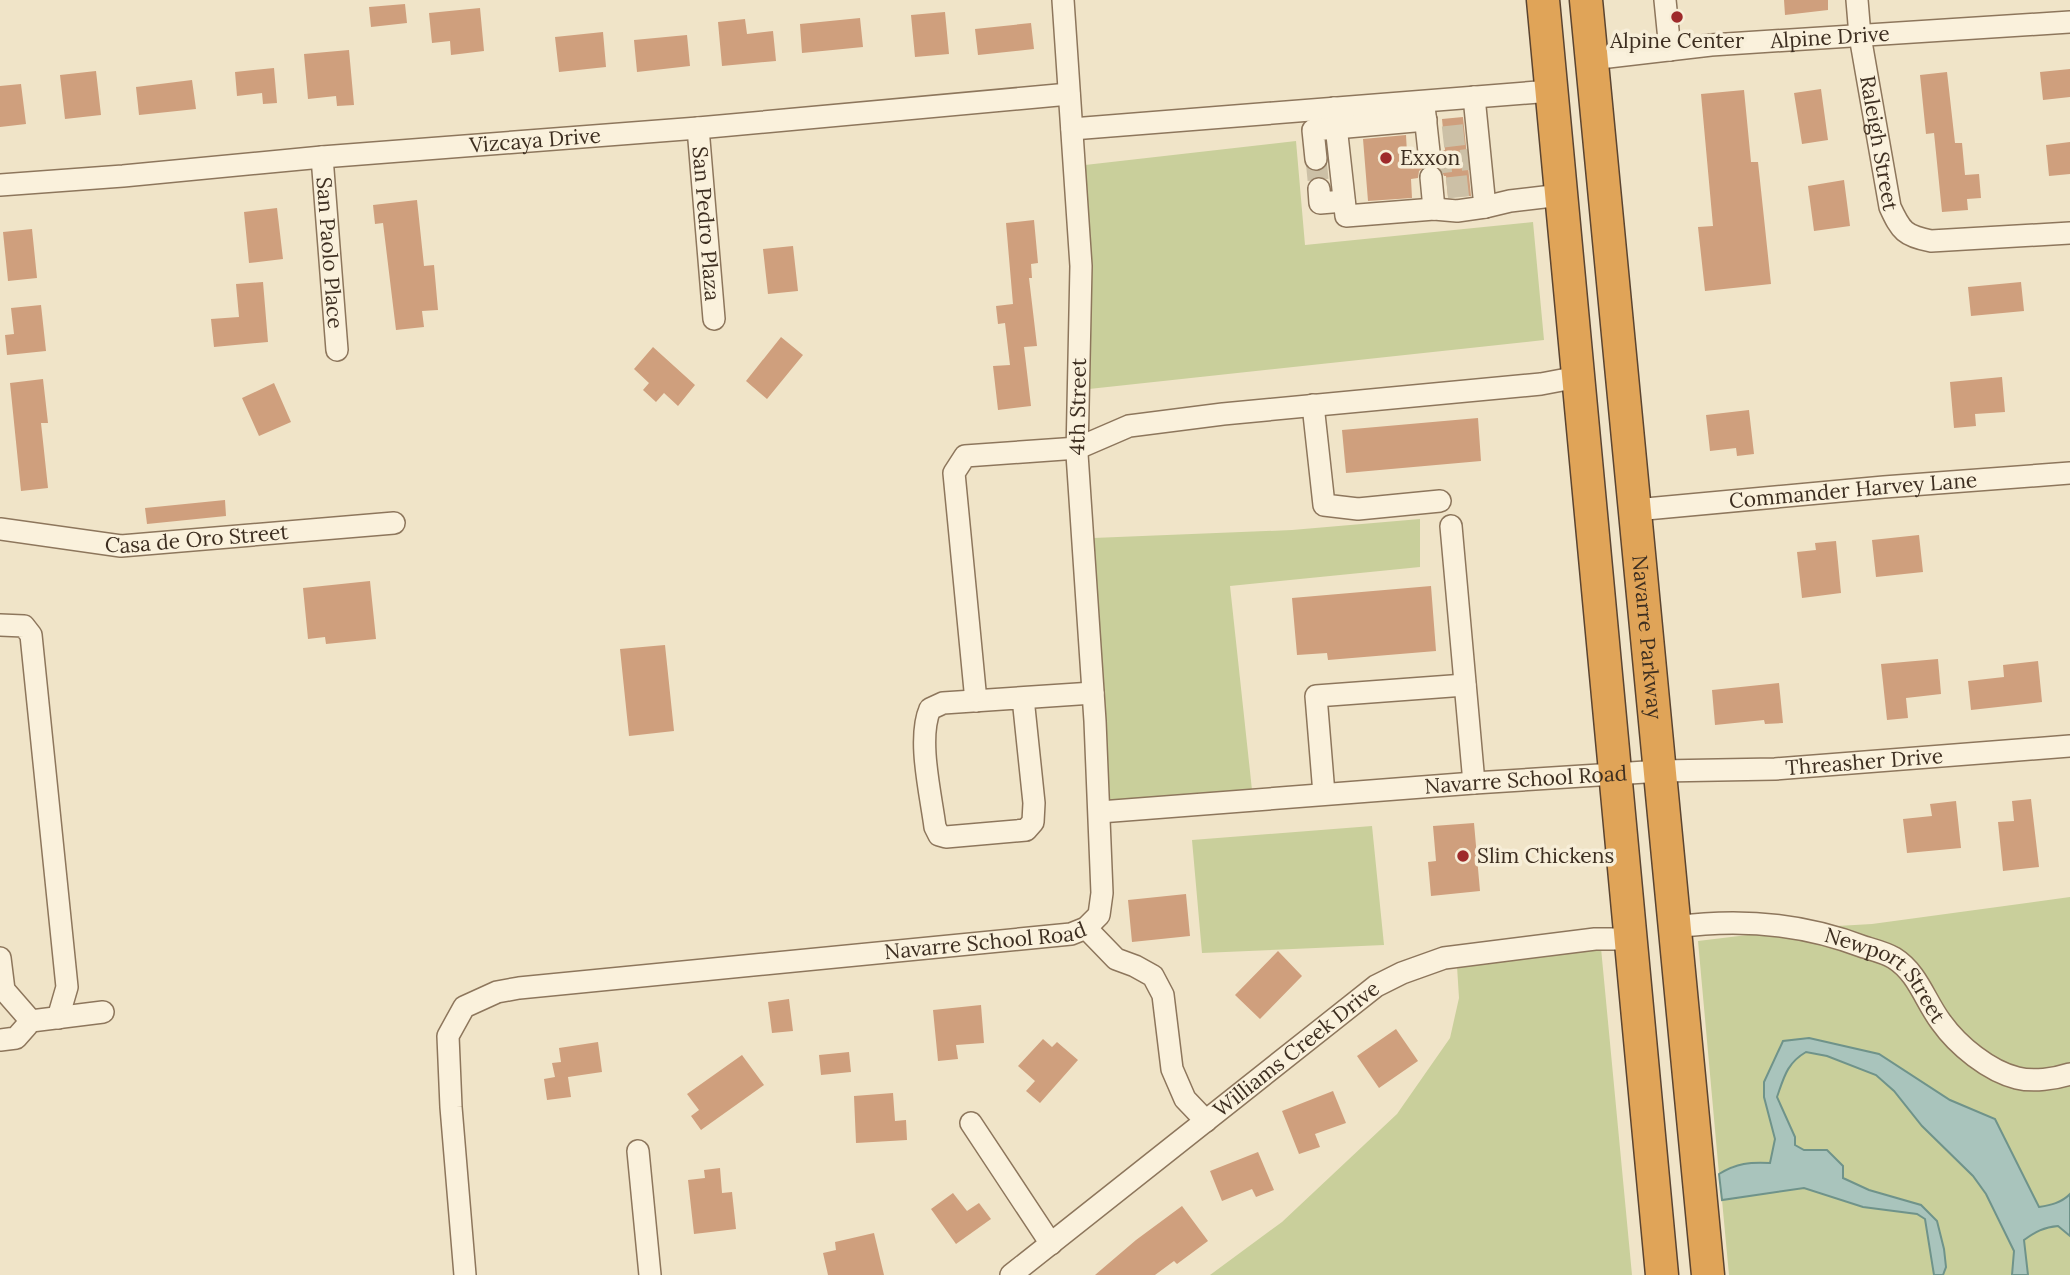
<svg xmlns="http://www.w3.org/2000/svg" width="2070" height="1275" font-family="Lora,serif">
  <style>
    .green { fill: #c9cf9b }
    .water { fill: #a9c4bc; stroke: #6f938a; stroke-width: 2 }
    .building { fill: #cf9f7d }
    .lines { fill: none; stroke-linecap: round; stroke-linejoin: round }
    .minor-tunnel { stroke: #ccc0a6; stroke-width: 21; stroke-dasharray: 21 10; stroke-linecap: butt }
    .minor-casing { stroke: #8d765c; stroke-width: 24 }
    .highway-casing { stroke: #5b4430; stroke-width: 35 }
    .minor { stroke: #faf1dc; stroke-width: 21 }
    .highway { stroke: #e0a458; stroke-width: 32 }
    .poi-dot { fill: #9e2a2b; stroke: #f7eed8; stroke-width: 2.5 }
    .labels { text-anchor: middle; stroke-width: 7; stroke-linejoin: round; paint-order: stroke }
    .street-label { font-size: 21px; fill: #3d2e20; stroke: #f7eed8 }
    .poi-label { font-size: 21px; fill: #3d2e20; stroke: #f7eed8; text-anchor: start }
  </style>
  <rect width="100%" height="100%" fill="#f0e4c8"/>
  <path class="green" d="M1296,141l9,104 228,-23 11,118 -455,49 2,-123 -6,-101z
    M1420,519v48l-190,19 22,204 -142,12 -17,-264 199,-8z
    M1372,826l12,119 -182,8 -10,-113z
    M2070,897v166c-14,6 -33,10 -48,7 -27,-5 -57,-32 -73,-53 -11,-17 -17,-36 -31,-51 -20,-22 -54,-29 -81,-40l35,-2z
    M1764,933l64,10 60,23 24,26 36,55 122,36v111c-9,9 -19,11 -31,13l-44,-88 -45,-19 -71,-46 -70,-16 -45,59 11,42 -5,25 -37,2 -14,8 -21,-233z
    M1601,948l31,327h-422l72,-53 115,-108 53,-76 9,-40 -2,-32z
    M1806,1052l21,4 49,19 18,16 28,35 51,50 13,18 28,57 -2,24h-69l3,-8 -2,-18 -7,-28 -16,-16 -52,-15 -26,-12 -16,-28 -23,1 -9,-6v-8l-18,-40c6,-20 10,-33 29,-45z
    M1804,1188l59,19 54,7 8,5 9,56h-205l-7,-75z
    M2058,1226l12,10v39h-42l-4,-35 21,-13z"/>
  <path class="water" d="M1809,1038l70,16 71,46 45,19 44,88c12,-2 22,-4 31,-13v42l-12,-10c-14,1 -23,6 -34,14l4,35h-16l2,-24 -28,-57 -13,-18 -51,-50 -28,-35 -18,-16 -49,-19 -21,-4c-19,11 -22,25 -29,45l18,40v8l9,5h23l16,16v12l26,12 52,15 16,16 7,28 2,18 -3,8h-9l-9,-56 -8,-5 -54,-7 -59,-19 -82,12 -3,-26c18,-11 31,-12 51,-11l5,-24 -11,-42v-15l19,-41z"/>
  <path class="building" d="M1784,0h44v10l-43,5z
    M405,4l2,19 -36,4 -2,-20z
    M480,8l4,43 -33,4 -1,-14 -18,2 -3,-30z
    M945,12l4,42 -34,3 -4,-42z
    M860,18l3,29 -61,6 -2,-29z
    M745,19l2,15 26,-3 3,30 -54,5 -4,-44z
    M1031,23l3,26 -56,6 -3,-26z
    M603,32l3,35 -47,5 -4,-35z
    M687,35l3,31 -53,6 -3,-32z
    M349,50l5,55 -17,1 -1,-10 -28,3 -4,-45z
    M274,68l3,35 -14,1 -1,-11 -25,3 -2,-24z
    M2070,69v28l-27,3 -3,-28z
    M96,71l5,44 -36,4 -5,-44z
    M1947,72l8,71h7l3,32 14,-1 2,24 -14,1 1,11 -26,2 -8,-79 -8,1 -6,-59z
    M192,80l4,29 -57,6 -3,-28z
    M21,84l5,40 -26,3v-41z
    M1821,89l7,51 -26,4 -8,-51z
    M1744,90l7,72h7l13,122 -66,7 -7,-64 15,-1 -12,-132z
    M1463,117l8,79 -23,1 -2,-21h-2l-3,-7 -8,-5 4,-2 5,-11 3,-1 -3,-31z
    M1406,135l1,18h9l3,7 8,5 -8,6 -1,7 -7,1 1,19 -44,3 -5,-62z
    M2070,142v32l-21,2 -3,-31z
    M1844,180l6,46 -36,5 -6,-45z
    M417,200l7,66 10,-1 4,45 -16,1 2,16 -28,3 -13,-107 -8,1 -2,-19z
    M277,208l6,51 -34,4 -5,-51z
    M1034,220l4,43 -7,1 1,14h-3l8,68 -13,1 7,59 -33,4 -5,-44 17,-1 -5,-42 -7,1 -2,-18 17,-2 -7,-81z
    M32,229l5,49 -29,3 -5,-49z
    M793,246l5,45 -30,3 -5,-45z
    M263,282l5,60 -54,5 -3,-28 28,-2 -3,-33z
    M2021,282l3,29 -53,5 -3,-29z
    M41,305l5,46 -39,4 -2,-20 9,-1 -3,-26z
    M781,337l22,18 -36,44 -21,-18z
    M653,347l42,38 -17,21 -14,-13 -8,9 -13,-12 6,-7 -15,-14z
    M2002,377l3,35 -30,2 1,12 -22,2 -4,-46z
    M43,379l5,44h-7l7,65 -27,3 -11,-108z
    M274,383l17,39 -32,14 -17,-38z
    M1749,410l5,44 -17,2 -1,-8 -26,3 -4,-36z
    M1478,418l3,43 -135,12 -4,-43z
    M225,500l1,16 -79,8 -2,-16z
    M1919,535l4,37 -47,5 -4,-37z
    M1836,541l5,52 -39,5 -5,-46 19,-2 -1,-7z
    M370,581l6,58 -50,5 -1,-7 -17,2 -5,-51z
    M1431,586l5,65 -108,9 -1,-7 -30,2 -5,-57z
    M665,645l9,86 -45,5 -9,-87z
    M1938,659l3,35 -35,4 2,20 -21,2 -6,-56z
    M2038,661l4,41 -71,8 -3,-29 36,-4 -1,-12z
    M1779,683l4,40 -18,1 -1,-4 -49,5 -3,-35z
    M2031,799l8,68 -36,4 -5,-49 16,-1 -2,-20z
    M1956,801l5,47 -54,5 -4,-34 29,-3 -2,-12z
    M1474,823l6,68 -49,5 -3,-34 8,-1 -3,-35z
    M1186,894l4,42 -58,6 -4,-42z
    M1278,951l24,25 -42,43 -25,-24z
    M789,999l4,32 -21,2 -4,-31z
    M981,1005l3,38 -28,2 2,14 -20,2 -5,-51z
    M1396,1029l22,32 -39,27 -22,-32z
    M1043,1039l9,8 5,-5 21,18 -38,43 -14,-12 9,-10 -17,-15z
    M598,1042l4,30 -34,5 3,20 -24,3 -3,-21 11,-2 -3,-14 9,-1 -2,-14z
    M849,1052l2,20 -30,3 -2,-20z
    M742,1055l22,30 -63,45 -10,-14 8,-6 -12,-16z
    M1333,1091l13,32 -31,11 5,13 -21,7 -17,-43z
    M893,1093l2,28 11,-1 1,20 -51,3 -2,-47z
    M1258,1152l16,38 -18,7 -4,-8 -30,12 -12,-30z
    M720,1168l2,25 10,-1 4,37 -42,5 -6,-54 17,-2 -1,-8z
    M953,1193l14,18 12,-8 12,16 -35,25 -25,-35z
    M1182,1206l26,35 -31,23 -3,-3 -19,14h-60l41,-35z
    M874,1233l10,42h-56l-5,-22 13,-3 -1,-8z"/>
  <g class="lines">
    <path class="minor-tunnel" d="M1443,137l27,-3
      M1316,159l3,30
      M1430,164l42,-5
      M1447,188l27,-3"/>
    <defs>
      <g id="minor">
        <path d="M1665,0l5,50"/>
        <path id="s1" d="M1857,0l3,36 30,171c11,24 15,29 41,34l139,-8"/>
        <path id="s2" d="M1591,59l120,-14 359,-23"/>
        <path d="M1424,106l5,46"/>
        <path d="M1334,108l12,108 88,-7 23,2 28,-4 -11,-110"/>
        <path id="s3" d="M698,128l16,191"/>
        <path d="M1072,129l479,-38"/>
        <path id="s4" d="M322,157l15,193"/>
        <path d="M1316,159l-3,-29 113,-10"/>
        <path d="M1431,177l3,32"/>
        <path id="s5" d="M0,185l123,-9 199,-19 376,-29 371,-34"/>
        <path d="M1319,189l1,14 24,-2"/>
        <path d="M1485,207l25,-6 51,-6"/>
        <path d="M1313,405l11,100 34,4 82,-8"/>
        <path id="s6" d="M1635,510l249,-23 186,-14"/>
        <path d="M1451,526l23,257"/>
        <path id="s7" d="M0,529l121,17 273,-23"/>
        <path d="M0,625l24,1 7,9 36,352 -9,31"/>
        <path d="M1023,698l11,105 -1,19 -7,8 -80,7 -7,-2 -4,-8c-4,-32 -18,-88 -5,-118l13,-6 150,-10"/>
        <path d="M976,701l-22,-228 11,-17 113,-8 51,-22 94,-12 318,-30 37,-7"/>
        <path d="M1324,794l-8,-98 149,-11"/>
        <path id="s8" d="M1100,812l374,-29 187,-12 114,-2 295,-23"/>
        <path id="s9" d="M1676,927c64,-9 128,-3 188,20 10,3 22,6 30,11 24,15 31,43 47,64 17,24 48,49 76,56 16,4 38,1 53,-4"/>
        <path d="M1086,928l30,31 19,7 18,10 10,19 9,74 13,30 21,22"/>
        <path d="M0,958l4,32 27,31"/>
        <path d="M0,1040l16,-2 15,-17 72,-9"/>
        <path d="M971,1123l80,121"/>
        <path d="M638,1151l12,124"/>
        <path id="s10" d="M465,1275l-14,-168 -3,-71 16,-29 33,-15 22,-4 552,-54 15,-6 13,-13 3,-22 -7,-172 -18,-267 4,-188 -18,-266"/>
        <path id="s11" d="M1011,1275l365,-289 26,-13 42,-15 151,-19h36"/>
      </g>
      <g id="highway">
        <path d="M1543,0l119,1275"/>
        <path id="s12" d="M1586,0l122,1275"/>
      </g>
    </defs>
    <use href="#minor" class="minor-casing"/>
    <use href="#highway" class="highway-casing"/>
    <use href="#minor" class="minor"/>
    <use href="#highway" class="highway"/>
  </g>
  <g class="poi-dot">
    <circle cx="1677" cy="17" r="7"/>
    <circle cx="1386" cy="158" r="7"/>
    <circle cx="1463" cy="856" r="7"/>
  </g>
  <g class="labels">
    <g class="street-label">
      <text dy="7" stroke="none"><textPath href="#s2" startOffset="240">Alpine Drive</textPath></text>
      <text dy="7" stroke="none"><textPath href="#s5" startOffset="537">Vizcaya Drive</textPath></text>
      <text dy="7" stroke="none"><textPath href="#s1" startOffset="145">Raleigh Street</textPath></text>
      <text dy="7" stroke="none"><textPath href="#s3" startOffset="96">San Pedro Plaza</textPath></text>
      <text dy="7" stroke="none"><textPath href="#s4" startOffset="96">San Paolo Place</textPath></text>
      <text dy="7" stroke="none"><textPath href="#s10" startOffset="1430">4th Street</textPath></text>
      <text dy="7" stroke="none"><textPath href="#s6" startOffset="219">Commander Harvey Lane</textPath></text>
      <text dy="7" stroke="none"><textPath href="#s7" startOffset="198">Casa de Oro Street</textPath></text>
      <text dy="7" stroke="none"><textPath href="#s12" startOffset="640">Navarre Parkway</textPath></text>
      <text dy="7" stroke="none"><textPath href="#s8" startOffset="766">Threasher Drive</textPath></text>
      <text dy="7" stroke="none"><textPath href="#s8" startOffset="427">Navarre School Road</textPath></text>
      <text dy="7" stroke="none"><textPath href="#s10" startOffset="800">Navarre School Road</textPath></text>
      <text dy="7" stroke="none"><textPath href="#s9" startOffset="226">Newport Street</textPath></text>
      <text dy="7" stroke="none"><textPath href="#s11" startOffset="364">Williams Creek Drive</textPath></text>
    </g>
    <g class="poi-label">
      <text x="1677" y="48" text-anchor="middle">Alpine Center</text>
      <text x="1400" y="165">Exxon</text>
      <text x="1477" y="863">Slim Chickens</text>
    </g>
  </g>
</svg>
